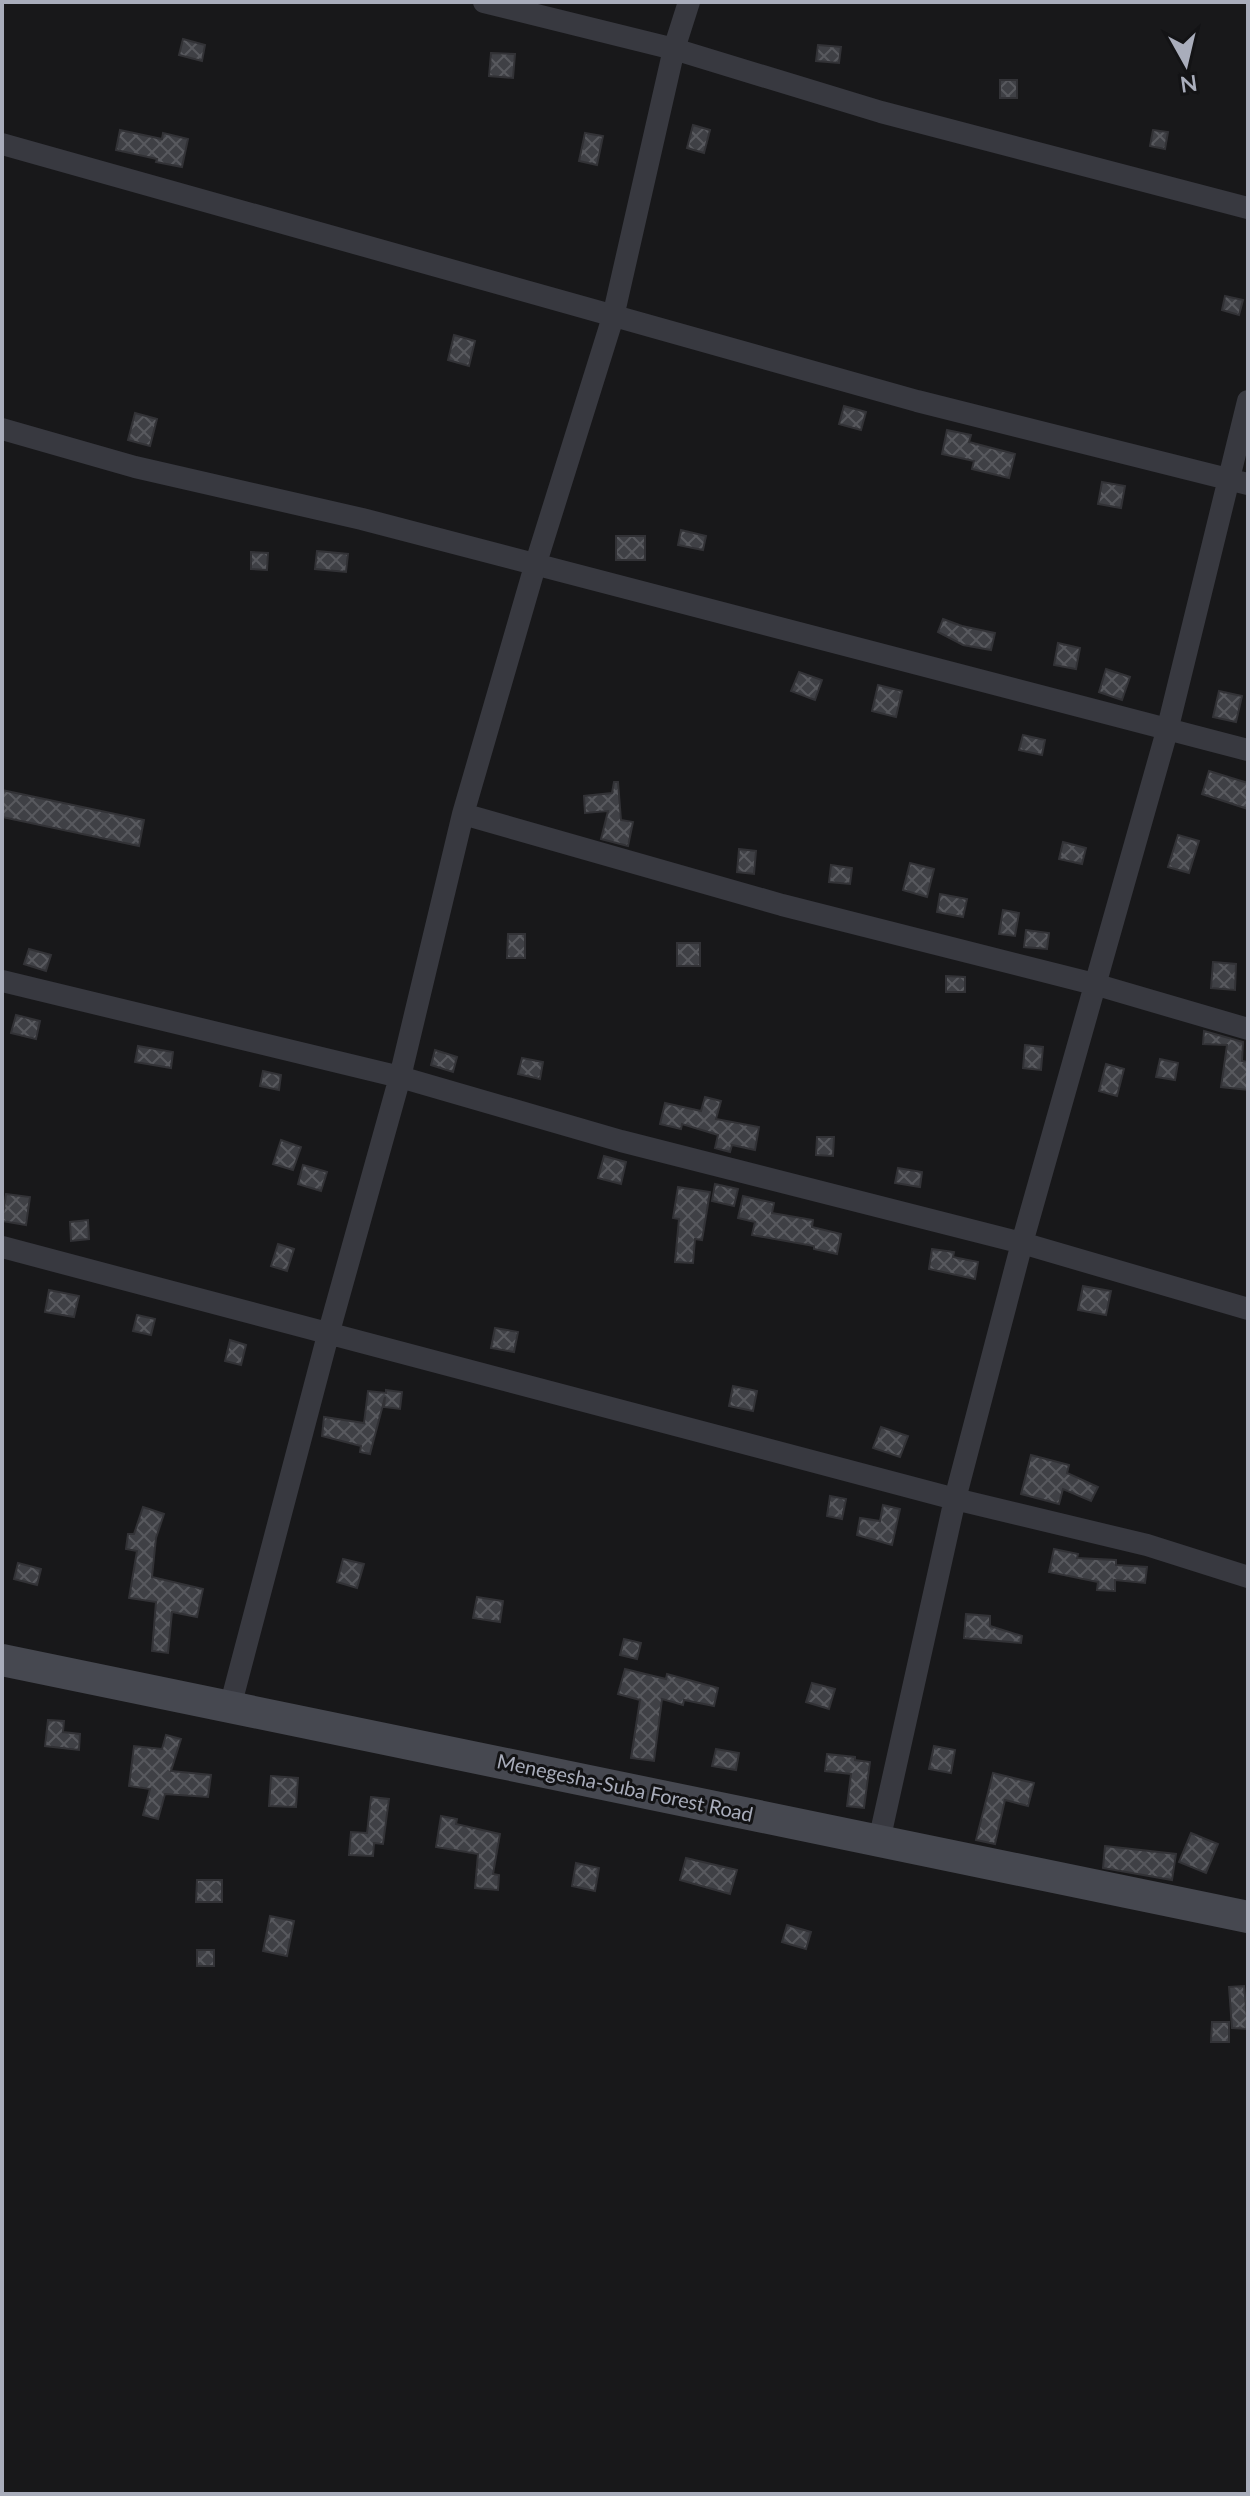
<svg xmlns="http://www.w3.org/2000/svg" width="1250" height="2496" font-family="Lato,sans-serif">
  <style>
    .building { fill: url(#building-cross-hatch); stroke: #323236; stroke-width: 2 }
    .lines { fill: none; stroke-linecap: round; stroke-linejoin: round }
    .street { stroke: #383940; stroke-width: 22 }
    .secondary { stroke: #464850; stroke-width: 32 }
    .labels { text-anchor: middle; stroke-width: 6; stroke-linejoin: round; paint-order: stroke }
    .street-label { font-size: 20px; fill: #a9adbb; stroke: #131315 }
  </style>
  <defs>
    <pattern id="building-cross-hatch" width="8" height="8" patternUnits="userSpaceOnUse" patternTransform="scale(2)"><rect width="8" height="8" fill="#3f4045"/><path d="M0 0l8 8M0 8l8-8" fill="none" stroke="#58595e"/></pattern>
  </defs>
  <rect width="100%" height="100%" fill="#18181a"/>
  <path class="building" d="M183,39l22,6 -3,16 -23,-6z
    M818,45l23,2 -2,16 -23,-2z
    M491,53l24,1 -2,24 -24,-2z
    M1000,80h17v18h-17z
    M693,125l17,5 -6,23 -17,-5z
    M120,130l42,9 1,-6 25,6 -6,28 -26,-5 1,-3 -41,-9z
    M1153,130l15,2 -3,17 -15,-3z
    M585,133l18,3 -6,29 -18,-4z
    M1225,296l18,4 -4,15 -17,-5z
    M454,335l21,6 -6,25 -21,-6z
    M844,406l22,6 -5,18 -22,-6z
    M135,413l22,6 -7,27 -22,-6z
    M947,430l24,5 -2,7 46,12 -6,24 -37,-9 2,-8 -32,-7z
    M1102,482l23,4 -4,22 -23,-4z
    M681,530l25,6 -3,14 -25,-5z
    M616,536h29v24h-29z
    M317,551l31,3 -2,18 -31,-3z
    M251,552l17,1 -1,17 -16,-1z
    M943,619l19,7 33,7 -4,17 -28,-5 -25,-13z
    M1058,643l22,5 -4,21 -22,-4z
    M1106,669l24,8 -8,23 -23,-8z
    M799,672l23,8 -7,20 -24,-9z
    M878,685l24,6 -6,26 -24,-6z
    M1219,691l23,5 -6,26 -23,-5z
    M1023,735l22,5 -3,15 -23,-5z
    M1209,771l39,12v26l-46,-15z
    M614,782h4l3,38 12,2 -5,24 -27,-7 7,-28 -23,2 -1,-17 28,-3z
    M2,790l142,30 -5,26 -137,-29z
    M1178,835l21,6 -10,32 -21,-6z
    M1063,842l23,6 -4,16 -23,-5z
    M739,849l17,2 -2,23 -17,-2z
    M910,863l24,6 -7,28 -24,-7z
    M831,865l21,3 -2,16 -21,-2z
    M940,894l27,5 -4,18 -26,-5z
    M1003,910l16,3 -4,23 -16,-2z
    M1026,930l23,3 -2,16 -23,-2z
    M508,934h17v24h-18z
    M677,943h23v23h-23z
    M29,949l22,6 -5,16 -22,-7z
    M1213,962l23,2 -1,26 -24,-2z
    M946,976l19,1v15h-19z
    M16,1015l24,6 -4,18 -25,-6z
    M1204,1031l39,11 -1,19 6,1v28l-27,-3 6,-42 -24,-1z
    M1025,1045l18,2 -2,23 -18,-2z
    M138,1046l35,6 -2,16 -36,-6z
    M435,1050l22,7 -4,15 -22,-7z
    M522,1058l21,4 -3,17 -22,-5z
    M1160,1059l18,4 -3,17 -19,-3z
    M1106,1064l18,5 -7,27 -18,-5z
    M263,1071l18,4 -2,15 -19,-4z
    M705,1097l16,4 -5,18 43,8 -4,23 -23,-5 -2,7 -15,-4 3,-13 -36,-11 -1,5 -21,-5 5,-21 36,8z
    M817,1137h17l-1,19 -17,-1z
    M281,1140l20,7 -8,23 -20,-6z
    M604,1156l22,6 -5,22 -23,-6z
    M303,1165l24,7 -6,19 -23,-7z
    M898,1168l24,4 -2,15 -25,-4z
    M715,1184l23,5 -4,17 -22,-5z
    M678,1187l32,5 -8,48 -7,-1 -2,24 -18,-1 4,-43 -6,-1z
    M6,1194l24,3 -4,28 -24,-4z
    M743,1196l31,7 -2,10 41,7 -1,7 29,7 -4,20 -23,-5v-3l-62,-11 3,-13 -17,-4z
    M88,1220l1,19 -18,2 -1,-19z
    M278,1244l16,5 -7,22 -16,-5z
    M932,1249l22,3 -1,5 25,5 -3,17 -46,-10z
    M1083,1286l28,5 -5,24 -28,-5z
    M49,1290l30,6 -5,21 -29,-5z
    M137,1315l18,4 -4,16 -18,-4z
    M495,1328l23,4 -4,20 -23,-4z
    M230,1340l16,5 -5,20 -16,-4z
    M733,1386l24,5 -4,20 -24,-5z
    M386,1390l16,2 -2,17 -16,-2 1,-10 -15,57 -10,-2 1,-6 -39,-10 2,-19 40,6 4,-32 18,2z
    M881,1427l27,9 -8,21 -27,-9z
    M1031,1455l38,10 -2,8 31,14 -7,14 -28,-12 -4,15 -38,-10z
    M830,1496l16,3 -4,20 -15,-3z
    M883,1505l17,4 -8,36 -35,-10 3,-17 20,3z
    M143,1507l21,7 -8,24 -4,39 51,12 -6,28 -25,-5 -4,41 -16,-2 4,-49 -27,-4 8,-47 -11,-2 2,-15h6z
    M1054,1549l24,5 -1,4 39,2v5l31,2 -2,16 -30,-3v11l-18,-1 1,-8 -49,-10z
    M343,1559l21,5 -7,24 -20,-6z
    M18,1563l23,6 -4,16 -23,-6z
    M477,1597l26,4 -3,21 -27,-4z
    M966,1614l24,2v10l32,10 -1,7 -57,-5z
    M624,1639l17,4 -4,16 -17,-4z
    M625,1669l41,10 1,-5 51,14 -4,18 -30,-6 -1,5 -21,-6 -8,62 -23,-3 9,-58 -22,-6z
    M812,1683l23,6 -6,20 -23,-7z
    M48,1720l16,1 -1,11 17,2 -1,16 -34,-4z
    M166,1735l15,4 -10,32 40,4 -3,22 -43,-3 -7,25 -15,-4 7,-26 -21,-3 5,-40 28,3z
    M934,1746l21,4 -4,23 -22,-4z
    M716,1749l23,4 -3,17 -24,-4z
    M827,1754l28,3v3l15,2 -6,46 -17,-2 4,-32 -26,-3z
    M993,1773l41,10 -6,23 -23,-6 -10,44 -19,-4z
    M271,1776l27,2 -2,29 -27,-1z
    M371,1797l18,2 -6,45 -9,-1 -1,13 -24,-1 2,-23 16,1z
    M441,1816l16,3 -1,5 44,10 -7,40 6,1 -1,15 -23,-2 3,-34 -42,-7z
    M1191,1833l27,11 -12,29 -27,-11z
    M1105,1846l71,8 -4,26 -69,-12z
    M686,1858l51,12 -7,24 -50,-14z
    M576,1863l23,5 -4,23 -23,-5z
    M197,1880h25v22h-26z
    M270,1916l24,5 -7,35 -24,-5z
    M787,1925l24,7 -5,17 -24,-7z
    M197,1950h17v16h-17z
    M1244,1986l4,43 -16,-1 -3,-41z
    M1212,2022h17v20h-18z"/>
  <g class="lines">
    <path class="street" d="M484,2l190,47 207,63 367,96
      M2,144l915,257 331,83
      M2,429l133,38 227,52 886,231
      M463,814l319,91 312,79 154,45
      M2,981l398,96 221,64 401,102 226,66
      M2,1247l953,252 192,46 101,32
      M230,1707l98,-372 72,-258 63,-263 72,-248 78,-249 61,-268 15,-47
      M879,1841l76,-342 67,-256 145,-512 81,-330"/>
    <path class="secondary" d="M2,1660l1246,257"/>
  </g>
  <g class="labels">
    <g class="street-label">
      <text transform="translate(625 1788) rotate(12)" y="7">Menegesha-Suba Forest Road</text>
    </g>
  </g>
  <rect width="1250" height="2496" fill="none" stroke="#a9adbb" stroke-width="8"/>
  <g transform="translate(1186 64) rotate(172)" stroke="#131315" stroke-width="6" paint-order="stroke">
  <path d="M0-6L14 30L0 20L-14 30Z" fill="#a9adbb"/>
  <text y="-12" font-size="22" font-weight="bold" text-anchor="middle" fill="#a9adbb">N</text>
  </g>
</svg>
